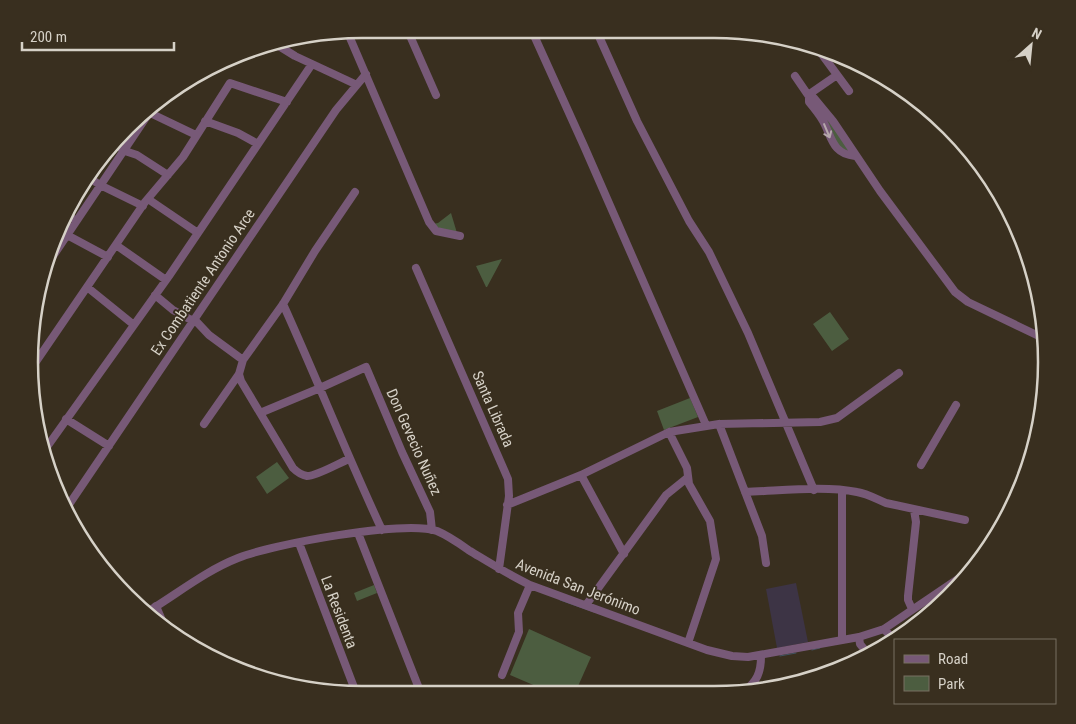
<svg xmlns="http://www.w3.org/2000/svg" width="1076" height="724" font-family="'Roboto Condensed',sans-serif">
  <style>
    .education { fill: #3d3445 }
    .green { fill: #4c5d40 }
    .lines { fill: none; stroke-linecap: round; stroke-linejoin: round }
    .stream { stroke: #405462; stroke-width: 1 }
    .minor { stroke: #775977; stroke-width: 8 }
    .oneway { stroke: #b5a7ab }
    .labels { text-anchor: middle; stroke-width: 4; stroke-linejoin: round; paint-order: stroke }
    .street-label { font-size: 15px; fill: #d6d1c7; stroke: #392f1f }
    .rim { fill: none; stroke: #d6d1c7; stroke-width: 2.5 }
  </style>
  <rect width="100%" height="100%" fill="#392f1f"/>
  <path class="education" d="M796,583l12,59 -31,6 -11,-59z"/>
  <path class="green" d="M812,98l41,55 -14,-6z
    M451,213l6,20 -13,-1 -11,-8 5,-1z
    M502,259l-15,28h-1l-10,-21z
    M830,312l19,27 -17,12 -19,-27z
    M690,398l8,19 -34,13 -7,-19z
    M277,462l12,16 -22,16 -11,-17z
    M374,585l3,8 -20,8 -3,-8z
    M529,629l62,28 -16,36h-23l-42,-18z"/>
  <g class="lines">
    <path class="stream" d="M943,595h9
      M560,600l34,12
      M812,650l8,-2
      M780,656l16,-3"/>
    <path class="minor" d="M407,29l29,66
      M347,31l82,191 7,9 24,5
      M532,31l52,115 122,279
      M597,32l40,89 52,100 20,31 39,81 66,157
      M274,43l21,13 60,28
      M818,49l31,42
      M795,76l13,19 6,3 19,23 47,70 75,101 13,10 77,37
      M180,83l5,3
      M808,95l29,-20
      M809,96v6c5,6 10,12 14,19 9,16 9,33 32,35
      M148,112l48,23
      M205,121l33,12 20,11
      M114,144l14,8 9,3 31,20
      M88,177l12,8 43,21
      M148,199l50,34
      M66,214l10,7
      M67,235l41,22
      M116,245l50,35
      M47,265l102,-152
      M416,268l92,211 1,17 -10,73
      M87,287l47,38
      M155,295l18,15 20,11
      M283,304c34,75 64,151 99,226
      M194,319l15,16 34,25
      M31,369l114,-167 38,-45 47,-74 57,19
      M239,374l2,7 52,87c4,4 8,7 14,8 10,0 32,-13 42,-17
      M260,413l60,-25 46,-21 36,85 28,60 2,18
      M66,419l43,27
      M204,424l35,-50 4,-14 40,-56 32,-53 40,-59
      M719,424l43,112 4,27
      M669,432l18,36 2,16 21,37 6,38 -28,84
      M44,451l125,-175 143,-212
      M921,465l35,-60
      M581,475l43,79
      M842,490v150
      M745,492c34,-1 79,-7 112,0 11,2 19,7 29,11l79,17
      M507,505l74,-30 88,-43 50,-8 101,-2 17,-4 62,-45
      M66,509l270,-399 30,-36
      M358,533l62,158
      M299,543l56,147
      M586,605l80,-110 21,-17
      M156,606l8,19
      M912,609l-4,-9v-4l8,-74 -2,-12
      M147,612c30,-18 58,-41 91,-54 34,-14 167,-38 199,-27 12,5 23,13 33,20 20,12 39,24 60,34l177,65 25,6 16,1 111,-20 25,-8 90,-61
      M884,629l11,12
      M859,637l1,7 9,11
      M502,675l17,-43 -1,-19 12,-28
      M744,692c13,-11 17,-19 17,-36"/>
  </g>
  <defs><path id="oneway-shaft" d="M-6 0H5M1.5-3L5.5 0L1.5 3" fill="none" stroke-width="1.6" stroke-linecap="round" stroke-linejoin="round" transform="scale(1.25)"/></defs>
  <use class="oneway" href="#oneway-shaft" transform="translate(827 131) rotate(67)"/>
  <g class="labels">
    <g class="street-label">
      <text transform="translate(203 282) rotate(-56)" y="5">Ex Combatiente Antonio Arce</text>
      <text transform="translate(493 409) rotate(66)" y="5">Santa Librada</text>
      <text transform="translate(414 442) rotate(66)" y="5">Don Gevecio Nuñez</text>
      <text transform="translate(578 587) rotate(21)" y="5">Avenida San Jerónimo</text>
      <text transform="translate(339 612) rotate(69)" y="5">La Residenta</text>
    </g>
  </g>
  <path d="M0 0H1076V724H0ZM362 38H714A324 324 0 0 1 1038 362V362A324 324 0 0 1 714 686H362A324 324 0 0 1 38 362V362A324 324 0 0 1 362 38Z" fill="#392f1f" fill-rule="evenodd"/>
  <path class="rim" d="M362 38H714A324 324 0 0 1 1038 362V362A324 324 0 0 1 714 686H362A324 324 0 0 1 38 362V362A324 324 0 0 1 362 38Z"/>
  <rect x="894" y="639" width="162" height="65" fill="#392f1f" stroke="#787062"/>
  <rect x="904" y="655" width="25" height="8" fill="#775977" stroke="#787062"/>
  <text x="938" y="664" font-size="15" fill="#d6d1c7">Road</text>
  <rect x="904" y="676" width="25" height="15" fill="#4c5d40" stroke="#787062"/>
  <text x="938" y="689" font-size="15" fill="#d6d1c7">Park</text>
  <g transform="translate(1031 45) rotate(27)" stroke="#392f1f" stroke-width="4" paint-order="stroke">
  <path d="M0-4L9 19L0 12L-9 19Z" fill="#d6d1c7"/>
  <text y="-8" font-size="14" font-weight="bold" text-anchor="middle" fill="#d6d1c7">N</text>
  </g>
  <path d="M22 42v8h152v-8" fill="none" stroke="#d6d1c7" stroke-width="2.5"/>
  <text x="30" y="42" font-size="15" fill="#d6d1c7" stroke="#392f1f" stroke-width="4" paint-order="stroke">200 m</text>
</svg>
